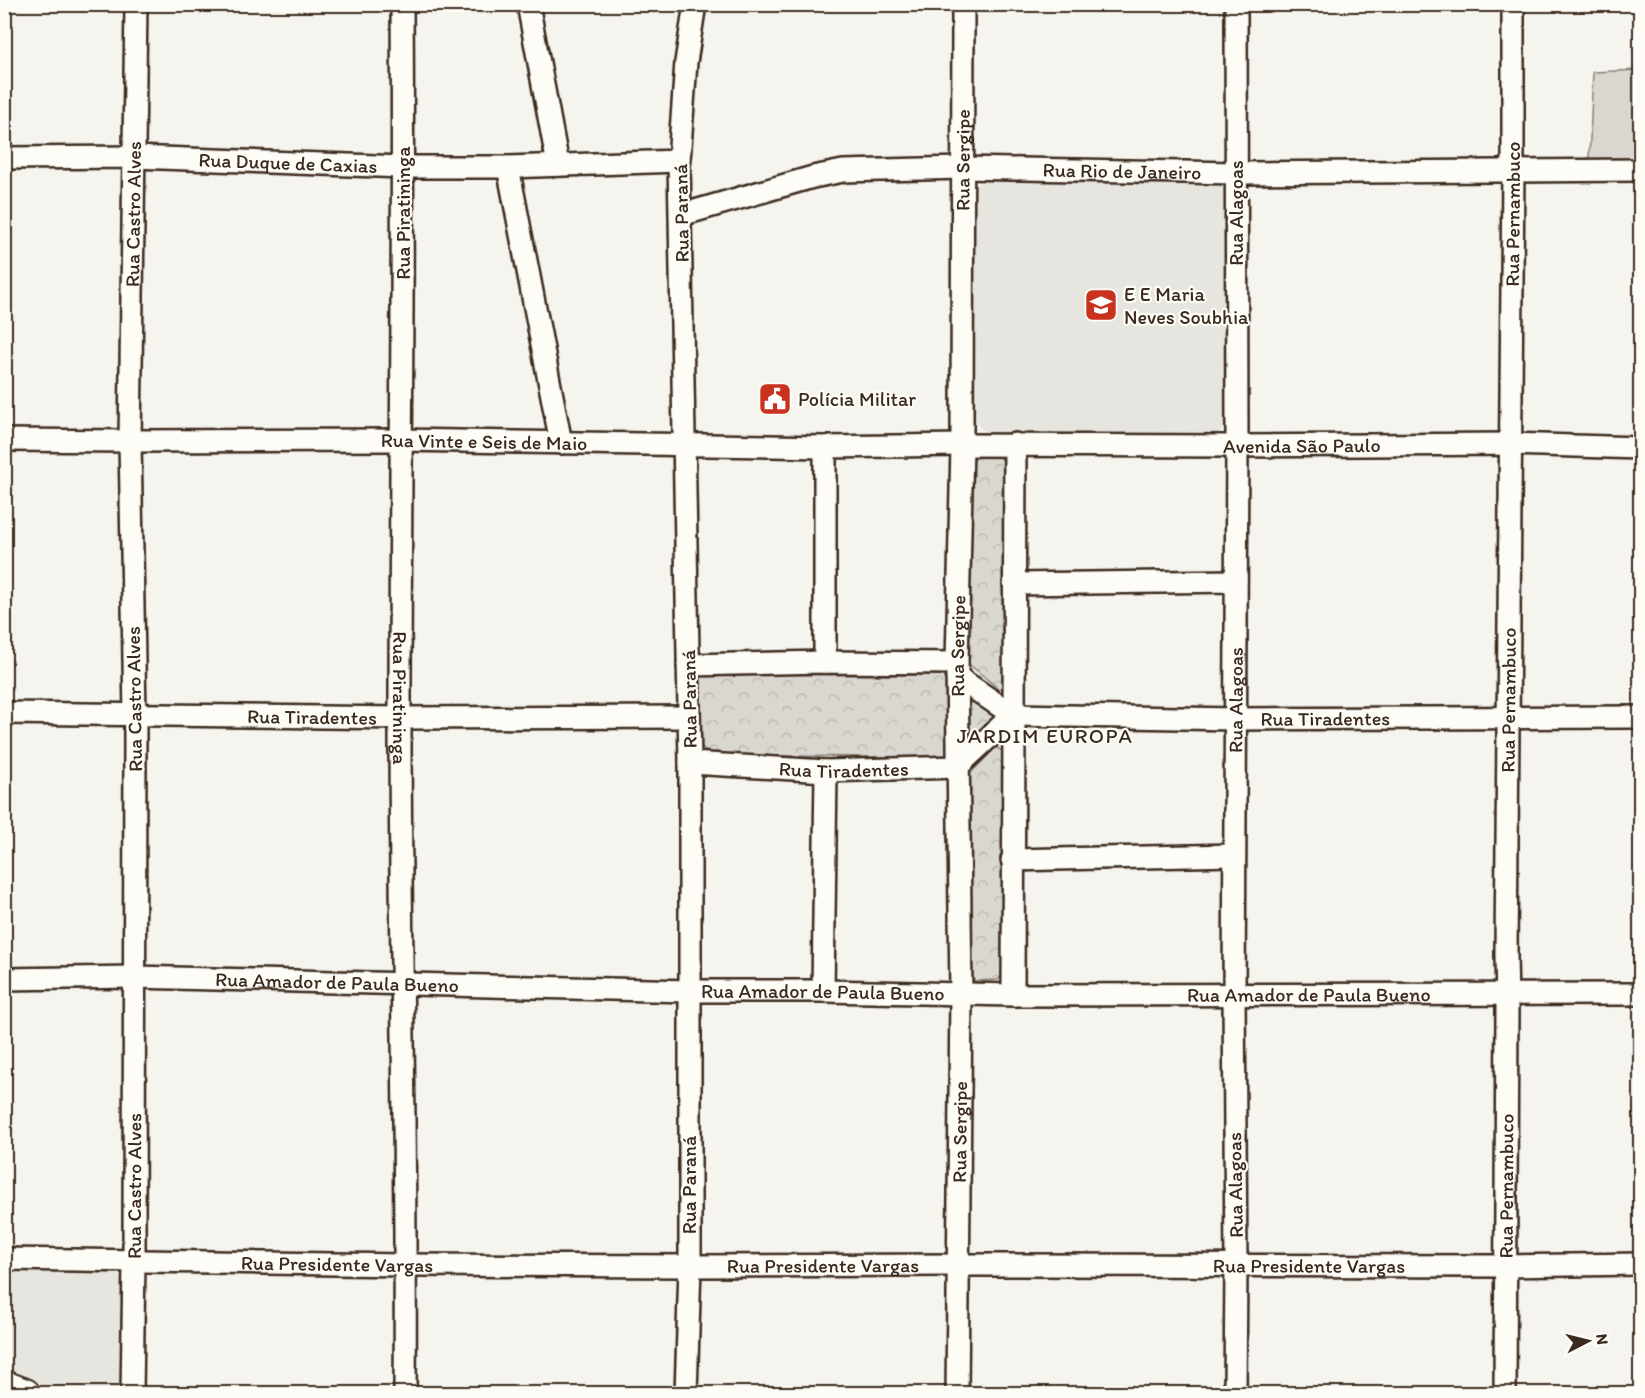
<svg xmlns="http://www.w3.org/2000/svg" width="1645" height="1398" font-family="Itim,sans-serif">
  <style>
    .built { fill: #e7e5df }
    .forest { fill: url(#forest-crowns); stroke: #8a8077; stroke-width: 1.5 }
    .garden { fill: #dad6d0; stroke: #8a8077; stroke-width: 1.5 }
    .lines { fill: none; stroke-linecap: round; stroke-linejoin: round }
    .street-casing { stroke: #3b2a1e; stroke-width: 26 }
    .secondary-casing { stroke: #3b2a1e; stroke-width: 34 }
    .street { stroke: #fdfcf7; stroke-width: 21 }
    .secondary { stroke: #fdfcf7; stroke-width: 30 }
    .labels { text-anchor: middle; stroke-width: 4.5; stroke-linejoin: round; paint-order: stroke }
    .street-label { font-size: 20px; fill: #3b2a1e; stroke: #fdfcf7 }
    .poi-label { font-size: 20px; fill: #3b2a1e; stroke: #fdfcf7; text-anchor: start }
    .neighbourhood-label { font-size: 21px; letter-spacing: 1.5px; fill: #3b2a1e; stroke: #fdfcf7 }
  </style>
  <defs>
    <pattern id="forest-crowns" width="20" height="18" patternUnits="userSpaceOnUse" patternTransform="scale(1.5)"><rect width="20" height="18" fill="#dad6d0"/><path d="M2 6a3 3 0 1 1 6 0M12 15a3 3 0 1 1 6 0" fill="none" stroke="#bcb8b2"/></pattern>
  </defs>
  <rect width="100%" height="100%" fill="#f5f4ee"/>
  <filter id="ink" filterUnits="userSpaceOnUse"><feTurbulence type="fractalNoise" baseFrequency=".0167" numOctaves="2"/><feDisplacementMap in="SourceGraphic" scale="12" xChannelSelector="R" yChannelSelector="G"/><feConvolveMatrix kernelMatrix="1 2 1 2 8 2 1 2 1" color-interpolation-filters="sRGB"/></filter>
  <g filter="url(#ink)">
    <path class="built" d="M988,178l230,1 11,11 -2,235 -9,8 -233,1 -10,-14 -1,-233z
      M5,1272l112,1 6,9v111h-70l-48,-20z"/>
    <path class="forest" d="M999,455l7,11v218l-7,5 -34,-28 2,-194 9,-9z
      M706,674l238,1 7,7v70l-7,6 -235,-3 -9,-10 -3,-67z
      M967,694l32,23 -30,24 -6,-1z
      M996,747l8,5 2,219 -8,9 -23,1 -8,-8 -3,-193z"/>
    <path class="garden" d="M1640,70v90h-51l4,-88z"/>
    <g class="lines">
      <defs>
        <g id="street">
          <path id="s1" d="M402,4c2,238 -2,475 -2,712 0,226 7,452 5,678"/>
          <path d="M528,4l30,161"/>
          <path id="s2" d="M4,158l129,-1 271,10h104l171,-6"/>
          <path d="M508,167l53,276"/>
          <path id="s3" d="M681,215l132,-38 30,-6 119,-3 274,5 404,-3"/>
          <path id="s4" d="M4,440l126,1 271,-1 424,7 137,-2 275,1 273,-2 130,4"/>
          <path d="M1014,584l222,-3"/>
          <path d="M825,662v-215"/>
          <path d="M688,665l137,-3 132,1"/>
          <path id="s5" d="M957,677l56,38 222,4 401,-2"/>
          <path id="s6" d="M4,713l396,5 289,-1"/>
          <path id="s7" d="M690,763l136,8 131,-4 56,-52"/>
          <path d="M1012,860l222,-5"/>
          <path id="s8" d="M4,979l130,-2 555,14h134l190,4 627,-1"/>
          <path d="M823,991l3,-220"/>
          <path d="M1013,995l2,-551"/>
          <path id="s9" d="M4,1259l402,6 284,1 268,-1 547,1 135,-2"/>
          <path id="s10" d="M132,1394l2,-133 1,-546 -5,-274 6,-437"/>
          <path d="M686,1394l4,-128v-503l-11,-602 7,-99 9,-58"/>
          <path id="s11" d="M957,1394l4,-399 -4,-332 5,-218 1,-441"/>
          <path id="s12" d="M1235,1394l1,-128 -2,-271 3,-549 -1,-442"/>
          <path id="s13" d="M1505,1394l2,-388 -1,-53 7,-783v-166"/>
        </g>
        <path id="secondary" d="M4,1386l21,8"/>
      </defs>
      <use href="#street" class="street-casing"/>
      <use href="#secondary" class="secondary-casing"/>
      <use href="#street" class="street"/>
      <use href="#secondary" class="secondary"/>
    </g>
  </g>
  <defs>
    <symbol id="school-square" viewBox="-11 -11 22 22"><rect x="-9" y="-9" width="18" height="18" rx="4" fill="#c8321e" stroke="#fdfcf7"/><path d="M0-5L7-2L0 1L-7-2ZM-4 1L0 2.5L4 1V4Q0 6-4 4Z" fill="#fff"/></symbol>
    <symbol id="civic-square" viewBox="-11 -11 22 22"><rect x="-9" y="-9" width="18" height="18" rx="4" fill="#c8321e" stroke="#fdfcf7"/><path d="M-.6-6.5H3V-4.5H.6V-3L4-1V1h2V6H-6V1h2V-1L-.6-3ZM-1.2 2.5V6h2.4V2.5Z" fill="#fff"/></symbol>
  </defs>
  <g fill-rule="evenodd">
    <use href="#school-square" x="1082" y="286" width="38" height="38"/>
    <use href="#civic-square" x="756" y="380" width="38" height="38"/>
  </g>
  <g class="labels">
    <g class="street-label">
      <text dy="7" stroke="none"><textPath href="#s11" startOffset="1234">Rua Sergipe</textPath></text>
      <text dy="7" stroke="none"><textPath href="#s2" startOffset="284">Rua Duque de Caxias</textPath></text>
      <text dy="7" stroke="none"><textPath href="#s3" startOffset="447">Rua Rio de Janeiro</textPath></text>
      <text dy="7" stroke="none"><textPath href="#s10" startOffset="1180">Rua Castro Alves</textPath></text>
      <text transform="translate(403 213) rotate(-90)" y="7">Rua Piratininga</text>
      <text transform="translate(681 213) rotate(-91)" y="7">Rua Paraná</text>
      <text transform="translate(1236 213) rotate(-90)" y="7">Rua Alagoas</text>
      <text dy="7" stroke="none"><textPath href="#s13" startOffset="1180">Rua Pernambuco</textPath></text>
      <text dy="7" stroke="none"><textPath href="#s4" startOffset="480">Rua Vinte e Seis de Maio</textPath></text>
      <text dy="7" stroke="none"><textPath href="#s4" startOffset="1298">Avenida São Paulo</textPath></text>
      <text dy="7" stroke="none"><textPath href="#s11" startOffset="748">Rua Sergipe</textPath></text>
      <text transform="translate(134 699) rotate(-91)" y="7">Rua Castro Alves</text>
      <text dy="7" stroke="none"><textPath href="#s1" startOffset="694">Rua Piratininga</textPath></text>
      <text transform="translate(689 699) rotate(-91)" y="7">Rua Paraná</text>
      <text dy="7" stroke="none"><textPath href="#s12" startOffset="694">Rua Alagoas</textPath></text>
      <text dy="7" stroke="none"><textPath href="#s13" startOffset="694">Rua Pernambuco</textPath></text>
      <text dy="7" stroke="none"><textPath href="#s6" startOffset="308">Rua Tiradentes</textPath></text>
      <text dy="7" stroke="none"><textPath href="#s5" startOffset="380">Rua Tiradentes</textPath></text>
      <text dy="7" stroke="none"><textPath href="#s7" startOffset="154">Rua Tiradentes</textPath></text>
      <text dy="7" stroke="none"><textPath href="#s8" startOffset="333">Rua Amador de Paula Bueno</textPath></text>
      <text dy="7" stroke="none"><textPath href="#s8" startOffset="819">Rua Amador de Paula Bueno</textPath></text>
      <text dy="7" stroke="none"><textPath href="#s8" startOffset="1305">Rua Amador de Paula Bueno</textPath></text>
      <text dy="7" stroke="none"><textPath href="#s11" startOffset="262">Rua Sergipe</textPath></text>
      <text dy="7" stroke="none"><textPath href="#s10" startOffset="208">Rua Castro Alves</textPath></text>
      <text transform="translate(689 1185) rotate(-90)" y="7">Rua Paraná</text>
      <text transform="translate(1235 1185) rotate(-91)" y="7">Rua Alagoas</text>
      <text dy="7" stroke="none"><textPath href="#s13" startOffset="208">Rua Pernambuco</textPath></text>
      <text dy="7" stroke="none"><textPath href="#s9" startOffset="333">Rua Presidente Vargas</textPath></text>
      <text dy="7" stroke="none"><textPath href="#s9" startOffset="819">Rua Presidente Vargas</textPath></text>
      <text dy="7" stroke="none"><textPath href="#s9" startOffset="1305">Rua Presidente Vargas</textPath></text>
    </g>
    <g class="poi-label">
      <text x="1124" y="301">E E Maria<tspan x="1124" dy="23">Neves Soubhia</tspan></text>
      <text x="798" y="406">Polícia Militar</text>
    </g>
    <g class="neighbourhood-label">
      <text x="1045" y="743">JARDIM EUROPA</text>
    </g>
  </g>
  <rect width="1645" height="1398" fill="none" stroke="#fdfcf7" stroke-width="24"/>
  <rect x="12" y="12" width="1621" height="1374" fill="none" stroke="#3b2a1e" stroke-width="2" filter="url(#ink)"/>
  <g transform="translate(1588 1341) rotate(83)" stroke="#fdfcf7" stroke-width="4.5" paint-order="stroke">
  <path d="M0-4.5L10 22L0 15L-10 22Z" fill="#3b2a1e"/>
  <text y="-9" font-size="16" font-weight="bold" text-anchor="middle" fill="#3b2a1e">N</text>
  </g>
</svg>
